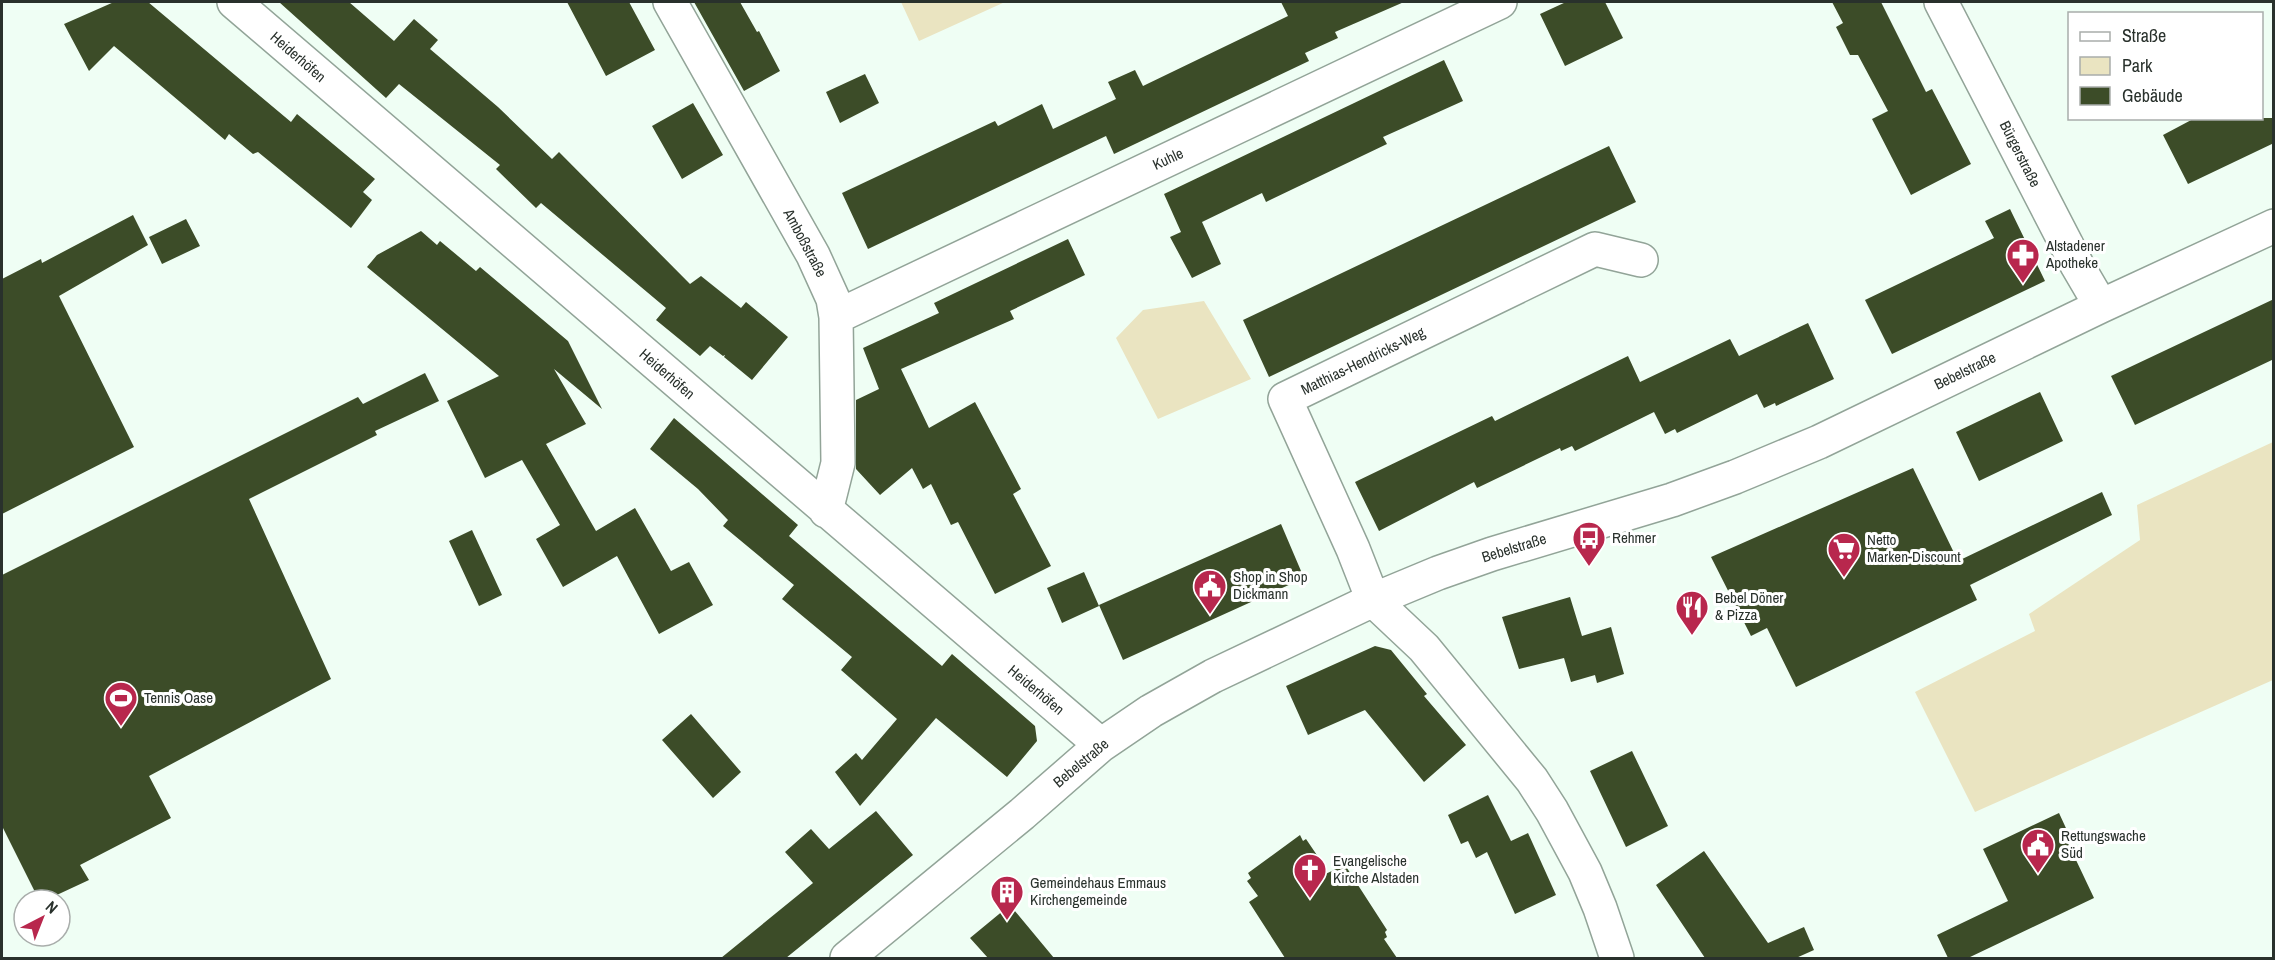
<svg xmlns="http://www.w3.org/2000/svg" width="2275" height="960" font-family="'Archivo Narrow',sans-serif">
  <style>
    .green { fill: #eae4c1 }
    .building { fill: #3c4c28 }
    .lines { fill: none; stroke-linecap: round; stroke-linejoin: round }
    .minor-casing { stroke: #92a498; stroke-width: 36 }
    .minor { stroke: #fff; stroke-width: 33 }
    .labels { text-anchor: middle; stroke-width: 6; stroke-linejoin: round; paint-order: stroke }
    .street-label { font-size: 15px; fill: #29312c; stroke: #fff }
    .poi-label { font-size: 15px; fill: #29312c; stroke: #fff; text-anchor: start }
  </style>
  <rect width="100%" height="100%" fill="#effef4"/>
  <path class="green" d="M901,2h104l-86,39z
    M1204,301l47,78 -93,40 -42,-81 27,-28z
    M2273,442v238l-298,132 -60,-120 120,-61 -6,-17 111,-74 -3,-35z"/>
  <path class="building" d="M114,2h34l143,120 6,-8 78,65 -12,13 9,8 -21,28 -93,-76 -5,2 -24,-20 -4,6 -111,-94 -25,25 -25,-47z
    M279,2h70l45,39 20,-22 24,21 -8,9 68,58 54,52 7,-7 131,132 11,-8 40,32 5,-6 42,35 -36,43 -28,-23 1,-2 -2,1 -13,-10 -10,10 -44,-36 10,-12 -125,-105 -5,5 -40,-39 4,-4 -101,-81 -13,14z
    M567,2h62l26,48 -49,26z
    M694,2h46l17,30 2,-1 21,40 -36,20z
    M1281,2h123l-69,30 3,6 -33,15 4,8 -195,93 -8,-18 -238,113 -26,-56 153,-72 3,5 44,-22 11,25 63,-30 -8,-17 27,-12 8,16 145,-70z
    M1566,2h39l18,36 -58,28 -25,-52z
    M1832,2h49l45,90 6,-3 39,75 -60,31 -39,-76 16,-8 -30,-56h-8l-14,-28 7,-4z
    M1444,60l19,41 -80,36 4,7 -121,58 -4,-9 -60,29 19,42 -29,14 -22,-41 11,-5 -17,-38z
    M865,74l14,29 -39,20 -14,-31z
    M693,103l30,52 -41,24 -30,-53z
    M2195,118h79v25l-86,41 -25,-49z
    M1609,146l27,56 -367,175 -26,-57z
    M2010,209l35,72 -153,73 -27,-54 129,-62 -9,-17z
    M133,215l15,30 -89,51 75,151 -132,67v-235l39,-20 1,4z
    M186,219l14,27 -38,18 -13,-27z
    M421,231l16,14 3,-4 36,30 4,-4 88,74 34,68 -48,-40 32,55 -40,20 50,87 39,-23 36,63 18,-9 24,43 -54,29 -42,-78 -54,31 -27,-48 24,-14 -38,-65 -37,18 -38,-77 52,-25 -132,-109 10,-12z
    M1068,239l17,36 -75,36 4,8 -113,50 28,59 46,-26 46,87 -8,5 38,72 -56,28 -37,-72 -7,3 -20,-41 -8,5 -11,-21 -32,27 -24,-26v-69l23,-11 -16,-41 76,-35 -5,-10z
    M2274,299v60l-139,66 -24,-49z
    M1808,323l26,56 -58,27 -1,-3 -11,5 -7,-14 -80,39 -2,-4 -10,5 -11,-22 -79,39 -3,-5 -11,5 -1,-3 -83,40 -3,-6 -95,49 -24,-49 137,-66 3,5 133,-65 12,26 90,-43 9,17z
    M425,373l14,28 -64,30 2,4 -128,64 82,180 -182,97 22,42 -91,47 9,15 -43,20h-7l-37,-74v-251l356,-178 5,7z
    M2040,392l23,49 -84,40 -23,-49z
    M674,418l124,107 -9,11 153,130 10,-12 83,72 2,15 -30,36 -71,-59 -76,88 -25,-34 21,-19 6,7 35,-41 -56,-49 11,-13 -70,-58 12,-14 -71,-59 5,-6 -30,-31 -48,-40z
    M1913,468l45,93 144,-69 10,23 -142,70 7,15 -181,87 -29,-59 -16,8 -40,-79z
    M1281,524l23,54 -181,82 -24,-55z
    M472,530l30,65 -23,11 -30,-65z
    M1084,572l15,34 -37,17 -15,-35z
    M1570,597l12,39 29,-9 13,47 -27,9 -2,-8 -24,7 -7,-24 -45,11 -17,-52z
    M1375,646l16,4 36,44 -3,2 42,49 -42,37 -59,-72 -57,25 -22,-49z
    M691,714l50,58 -28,26 -51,-58z
    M1632,751l36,75 -42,21 -36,-76z
    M1488,795l23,46 17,-8 28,62 -41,19 -28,-62 -11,6 -8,-17 -7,3 -13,-29z
    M876,811l37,44 -127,103h-65l92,-75 -28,-31 26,-23 18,20z
    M2059,813l12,26 -4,2 27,57 -126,60h-20l-11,-23 71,-34 -25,-52z
    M1300,835l3,6 3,-2 19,28 -6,6 2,3 24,-11 42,65 -2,2 2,5 -3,2 13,19h-112l-36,-56 9,-6 -11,-15 4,-3 -3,-5z
    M1704,851l64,92 36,-16 10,23 -18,8h-91l-49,-73z
    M1010,905l44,53h-66l-18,-20z"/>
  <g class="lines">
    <defs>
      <path id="minor" d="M234,2l867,743
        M670,2l143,253 20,44 3,18 2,146 -12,48
        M1941,2l136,263 24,41
        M836,317l664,-315
        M847,958l175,-144 79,-69 50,-34 62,-35 160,-76 65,-27 54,-19 180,-54 63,-23 84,-35 282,-136 173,-80
        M1617,958l-17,-50 -15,-36 -33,-61 -20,-31 -108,-132 -51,-48 -20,-51 -68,-150 310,-150 46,11"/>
    </defs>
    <use href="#minor" class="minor-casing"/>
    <use href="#minor" class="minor"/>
  </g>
  <defs>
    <symbol id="pharmacy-pin" viewBox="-11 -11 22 30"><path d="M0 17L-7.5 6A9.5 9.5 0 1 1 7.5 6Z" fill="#b8274d" stroke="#fff"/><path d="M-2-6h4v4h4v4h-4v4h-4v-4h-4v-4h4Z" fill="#fff"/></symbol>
    <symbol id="bus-pin" viewBox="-11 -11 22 30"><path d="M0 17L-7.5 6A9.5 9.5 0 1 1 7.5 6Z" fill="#b8274d" stroke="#fff"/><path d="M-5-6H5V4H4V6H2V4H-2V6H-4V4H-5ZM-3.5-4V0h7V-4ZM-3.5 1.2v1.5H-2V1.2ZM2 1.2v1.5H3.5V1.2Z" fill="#fff"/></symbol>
    <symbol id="supermarket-pin" viewBox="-11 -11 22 30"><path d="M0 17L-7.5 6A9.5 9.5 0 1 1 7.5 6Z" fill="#b8274d" stroke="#fff"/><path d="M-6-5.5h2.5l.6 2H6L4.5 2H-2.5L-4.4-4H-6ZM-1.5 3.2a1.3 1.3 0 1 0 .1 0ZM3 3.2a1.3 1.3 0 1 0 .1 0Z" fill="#fff"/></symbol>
    <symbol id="civic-pin" viewBox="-11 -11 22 30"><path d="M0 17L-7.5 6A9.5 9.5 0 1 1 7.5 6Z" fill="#b8274d" stroke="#fff"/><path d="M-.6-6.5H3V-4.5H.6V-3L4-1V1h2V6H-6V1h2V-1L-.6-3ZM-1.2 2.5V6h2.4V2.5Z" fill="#fff"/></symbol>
    <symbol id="restaurant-pin" viewBox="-11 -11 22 30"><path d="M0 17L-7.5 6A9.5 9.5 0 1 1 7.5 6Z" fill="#b8274d" stroke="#fff"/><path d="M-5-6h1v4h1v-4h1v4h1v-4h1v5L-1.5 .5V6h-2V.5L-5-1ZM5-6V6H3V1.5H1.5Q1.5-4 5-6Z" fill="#fff"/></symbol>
    <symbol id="stadium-pin" viewBox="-11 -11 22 30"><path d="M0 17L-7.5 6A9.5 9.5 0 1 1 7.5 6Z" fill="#b8274d" stroke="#fff"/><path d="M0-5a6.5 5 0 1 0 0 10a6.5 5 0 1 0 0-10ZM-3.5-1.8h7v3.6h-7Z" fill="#fff"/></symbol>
    <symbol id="church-pin" viewBox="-11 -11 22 30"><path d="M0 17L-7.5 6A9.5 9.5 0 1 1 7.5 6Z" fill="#b8274d" stroke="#fff"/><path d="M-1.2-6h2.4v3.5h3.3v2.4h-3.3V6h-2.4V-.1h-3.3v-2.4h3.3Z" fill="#fff"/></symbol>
    <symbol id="building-pin" viewBox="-11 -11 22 30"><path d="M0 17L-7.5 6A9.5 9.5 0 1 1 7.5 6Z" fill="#b8274d" stroke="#fff"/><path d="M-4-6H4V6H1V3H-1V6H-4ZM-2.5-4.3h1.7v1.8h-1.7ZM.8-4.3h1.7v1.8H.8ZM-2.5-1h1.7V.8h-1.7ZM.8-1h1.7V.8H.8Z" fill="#fff"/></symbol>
  </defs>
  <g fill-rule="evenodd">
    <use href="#pharmacy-pin" x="2004" y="236" width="38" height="52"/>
    <use href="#bus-pin" x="1570" y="519" width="38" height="52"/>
    <use href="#supermarket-pin" x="1825" y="530" width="38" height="52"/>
    <use href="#civic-pin" x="1191" y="567" width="38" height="52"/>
    <use href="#restaurant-pin" x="1673" y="588" width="38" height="52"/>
    <use href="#stadium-pin" x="102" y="679" width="38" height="52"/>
    <use href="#civic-pin" x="2019" y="826" width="38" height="52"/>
    <use href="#church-pin" x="1291" y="851" width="38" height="52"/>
    <use href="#building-pin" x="988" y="873" width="38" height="52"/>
  </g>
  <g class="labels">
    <g class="street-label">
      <text transform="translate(298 57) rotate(41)" y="5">Heiderhöfen</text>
      <text transform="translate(2020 154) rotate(63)" y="5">Bürgerstraße</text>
      <text transform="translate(1168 159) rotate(-25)" y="5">Kuhle</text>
      <text transform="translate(805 243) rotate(62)" y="5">Amboßstraße</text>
      <text transform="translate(1363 361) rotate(-26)" y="5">Matthias-Hendricks-Weg</text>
      <text transform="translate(1965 371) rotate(-26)" y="5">Bebelstraße</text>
      <text transform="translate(667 374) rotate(41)" y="5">Heiderhöfen</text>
      <text transform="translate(1514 548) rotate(-17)" y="5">Bebelstraße</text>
      <text transform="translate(1036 690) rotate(40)" y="5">Heiderhöfen</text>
      <text transform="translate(1081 763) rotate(-40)" y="5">Bebelstraße</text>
    </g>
    <g class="poi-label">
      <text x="2046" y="251">Alstadener<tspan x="2046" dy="17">Apotheke</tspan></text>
      <text x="1612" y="543">Rehmer</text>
      <text x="1867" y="545">Netto<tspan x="1867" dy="17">Marken-Discount</tspan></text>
      <text x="1233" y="582">Shop in Shop<tspan x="1233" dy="17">Dickmann</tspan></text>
      <text x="1715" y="603">Bebel Döner<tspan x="1715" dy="17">&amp; Pizza</tspan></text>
      <text x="144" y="703">Tennis Oase</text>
      <text x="2061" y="841">Rettungswache<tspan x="2061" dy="17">Süd</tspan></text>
      <text x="1333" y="866">Evangelische<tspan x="1333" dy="17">Kirche Alstaden</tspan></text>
      <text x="1030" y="888">Gemeindehaus Emmaus<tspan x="1030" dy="17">Kirchengemeinde</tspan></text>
    </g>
  </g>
  <rect width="2275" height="960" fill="none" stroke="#29312c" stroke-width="6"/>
  <rect x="2068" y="12" width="195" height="108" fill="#ffffff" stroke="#a9adab" stroke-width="1.5"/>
  <rect x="2080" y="32" width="30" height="9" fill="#ffffff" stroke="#a9adab" stroke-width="1.5"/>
  <text x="2122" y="42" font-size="18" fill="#29312c">Straße</text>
  <rect x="2080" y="57" width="30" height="18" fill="#eae4c1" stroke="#a9adab" stroke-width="1.5"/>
  <text x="2122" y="72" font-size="18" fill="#29312c">Park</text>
  <rect x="2080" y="87" width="30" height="18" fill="#3c4c28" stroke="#a9adab" stroke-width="1.5"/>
  <text x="2122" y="102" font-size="18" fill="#29312c">Gebäude</text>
  <g transform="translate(42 918) rotate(42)"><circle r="28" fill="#ffffff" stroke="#a9adab" stroke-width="1.5"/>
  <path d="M0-4.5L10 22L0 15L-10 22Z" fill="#b8274d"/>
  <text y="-9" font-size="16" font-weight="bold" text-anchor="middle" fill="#29312c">N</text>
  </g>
</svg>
